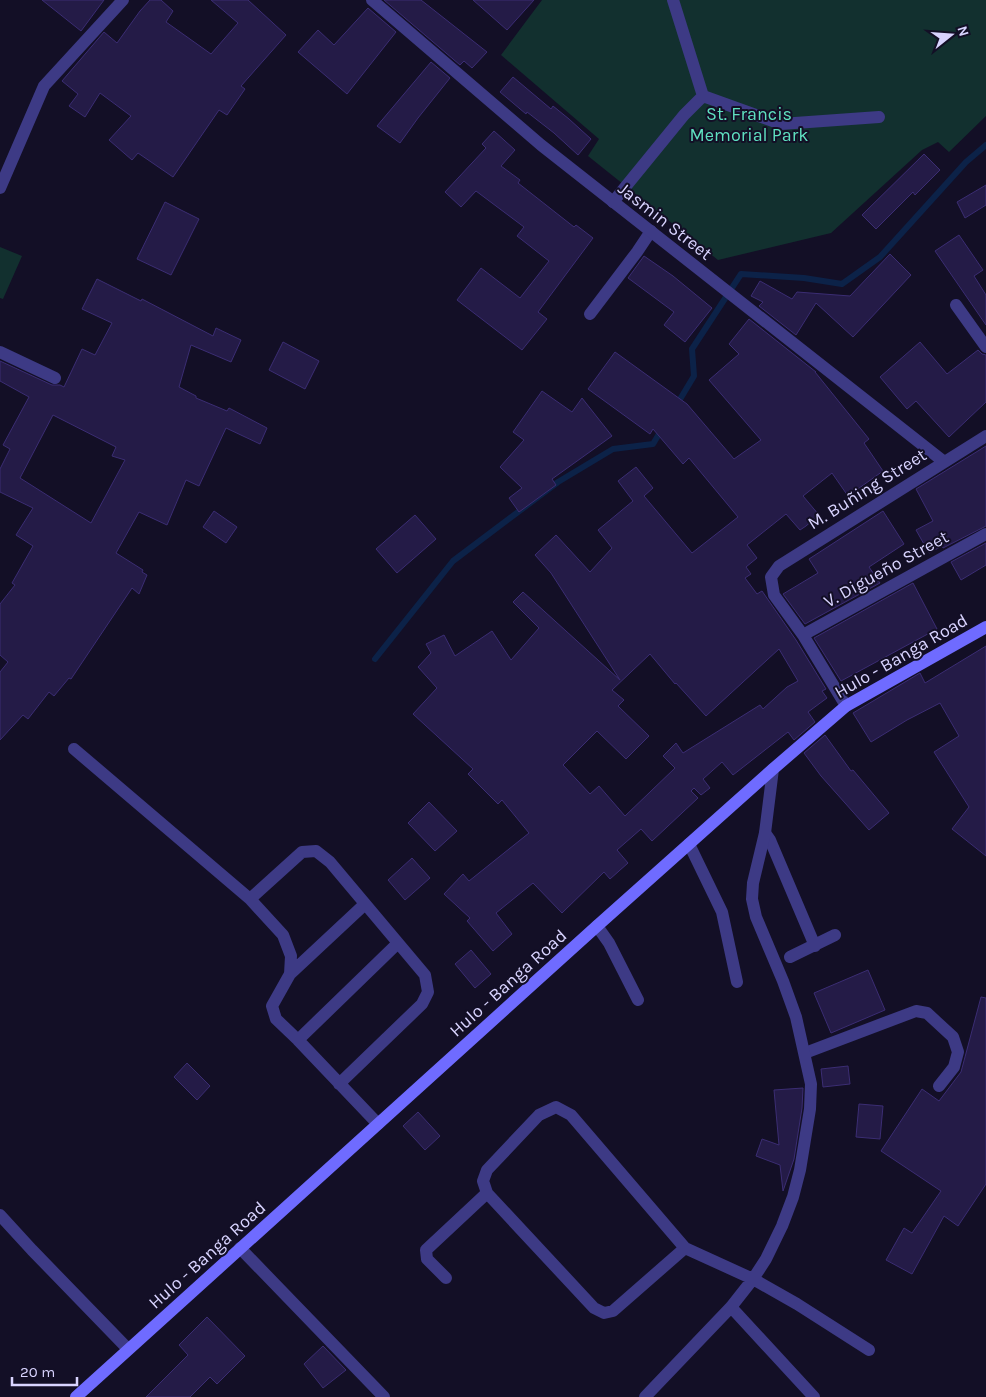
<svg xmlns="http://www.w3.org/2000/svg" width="986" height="1397" font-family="Karla,sans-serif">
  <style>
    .green { fill: #12302f }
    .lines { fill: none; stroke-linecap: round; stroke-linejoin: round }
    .stream { stroke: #0c2248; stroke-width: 6 }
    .building { fill: #241b47; stroke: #3b2d73; fill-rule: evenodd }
    .lane { stroke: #3d3a85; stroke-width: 12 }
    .street { stroke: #3d3a85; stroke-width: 12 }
    .secondary { stroke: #6f6bff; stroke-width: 12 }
    .labels { text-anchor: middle; stroke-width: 4; stroke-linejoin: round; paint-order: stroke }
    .park-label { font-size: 18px; fill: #5fe0c0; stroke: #130f26 }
    .street-label { font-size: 18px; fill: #d9d4ff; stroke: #130f26 }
  </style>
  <rect width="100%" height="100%" fill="#130f26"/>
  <path class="green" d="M542,0h444v116l-37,36 -11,-10 -16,8 -91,83 -113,27 -130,-104 11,-17 -98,-84z
    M0,247l22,9 -19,43 -3,-1z"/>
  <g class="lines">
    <path class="stream" d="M676,406l18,-30 -2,-27 49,-75 63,4 38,6 38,-27 86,-95 20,-17
      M375,659l78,-98 105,-79 55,-33 40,-5 9,-15"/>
  </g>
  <path class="building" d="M42,0h62l-23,31z
    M150,0h11l12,11 -7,11 45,32 27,-31 -27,-23h37l38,35 -45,51 4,3 -18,26 -8,-5 -46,67 -35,-24 -6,7 -23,-20 22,-24 -31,-23 -15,24 -16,-11 9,-12 -16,-13 42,-49 13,11 23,-32z
    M384,0h37l66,52 -15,16 -8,-7 -4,4z
    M473,0h61l-27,30z
    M368,8l28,24 -49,62 -49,-42 20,-22 16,15z
    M431,62l19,16 -32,40 -18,25 -23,-17z
    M513,77l38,32 2,-3 16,13 22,20 -13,16 -24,-22 -27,-21 -1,2 -26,-22z
    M494,131l21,19 -14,16 19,14 -2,3 56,44 2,-2 17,13 -55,74 9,7 -25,31 -65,-50 24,-32 39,30 29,-37 -32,-25 7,-9 -48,-36 -15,16 -16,-15 41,-44 -4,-4z
    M924,154l16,16 -25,25 -2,-3 -37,37 -14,-14z
    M986,185v20l-21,13 -8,-16z
    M165,202l34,17 -28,56 -34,-16z
    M959,235l24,35 -9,6 12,19v30l-51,-74z
    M890,254l21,21 -58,62 -37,-34 -20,32 -37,-29 4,-4 -12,-6 9,-15 32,18 5,-7 53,4z
    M644,256l29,20 39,32 -27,34 -21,-17 10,-13 -46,-34z
    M97,279l44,22 1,-2 71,37 3,-8 25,12 -10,22 -40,-17 -12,42 17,9v2l31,13 2,-3 38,20 -7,16 -34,-16 -27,58 -13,-6 -19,45 -28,-13 -23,41 27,17 -1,2 5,3 -8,19 -7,-6 -61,91 -2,-1 -15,18 -5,-4 -21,27 -5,-4 -23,25v-68l8,-10 -8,-7v-51l15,-19 -3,-2 21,-37 -17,-11 17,-27 -33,-16v-23l10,-20 -7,-4 26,-48 -29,-16v-20l52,24h8l4,2 18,-38 13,6 17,-32 -30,-14zM53,415l63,32 -4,9 13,4 -34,63 -71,-45z
    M749,319l67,53h-1l54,67 -5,4 19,28 -35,25 -16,-23 -29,23 16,19 -13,11 -6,4 -14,-16 -39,31 10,13 -11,9 5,7 -6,4 12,16 5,-3 34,49 30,49 -4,2 5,7 -19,14 7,10 -21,18 -6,-8 -55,43 -11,-13 -19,17 7,9 -9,7 -7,-7 -3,3 7,7 -46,43 -11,-12 -24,21 11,13 -18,16 -6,-7 -42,41 -29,-30 -37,30 16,21 -19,17 -26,-30 3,-3 -26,-24 19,-20 6,7 60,-48 -27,-33 -4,4 -30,-30 5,-5 -60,-55 24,-26 -19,-21 13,-14 -5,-9 18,-9 11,21 37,-25 19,29 28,-32 -26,-26 10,-10 97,88 -69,-107 -16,-18 21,-20 34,37 22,-24 -14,-18 35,-29 -15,-20 18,-14 17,21 -9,8 48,57 46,-36 -49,-59 -6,6 -30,-35 -3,5 -62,-45 27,-37 72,52 47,55 27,-19 -52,-60 30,-26 -10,-10zM779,649l19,32 -11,6 -24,22 -3,-4 -77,48 -7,-10 -13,13 12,12 -50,48 -26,-30 -9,8 -27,-29 34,-34 29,28 23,-23 -31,-30 6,-6 -12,-10 38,-36 25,30 1,-1 30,33z
    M283,342l36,19 -14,28 -36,-19z
    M920,342l27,32 31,-24 4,4 4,1v47l-37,35 -33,-36 -9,8 -27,-32z
    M542,391l30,21 10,-14 30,38 -60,43 4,6 -37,27 -10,-14 13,-10 -22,-21 24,-27 -11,-8z
    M986,446v80l-43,22 -1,-2 -13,7 -13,-23 17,-9 -17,-32z
    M214,511l23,16 -11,16 -23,-16z
    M883,511l21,33 -35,23 11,16 -75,41 -22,-30 35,-21 -9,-14z
    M415,515l21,24 -39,34 -21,-24z
    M986,543v22l-25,15 -10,-18z
    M913,583l24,46 -96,52 -27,-43z
    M986,646v210l-34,-27 17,-22 -35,-55 25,-16 -19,-33 -33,17 -36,22 -18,-29 67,-40 5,10z
    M825,735l26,36 2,-1 36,43 -20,17 -48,-54 -17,-23z
    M429,802l28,29 -22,20 -27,-28z
    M412,858l18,20 -25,22 -17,-20z
    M471,950l20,24 -16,14 -20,-24z
    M868,970l17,40 -54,23 -17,-40z
    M981,997l5,1v186l-28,42 -14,-10 -32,58 -26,-14 18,-32 8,5 29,-42 -60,-40 41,-62 17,12 22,-29z
    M187,1063l23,23 -13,14 -23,-23z
    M848,1066l2,18 -27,3 -2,-18z
    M803,1088l-1,20 -8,51 -11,32 -3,-26 -24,-9 6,-17 17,6 -5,-55z
    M859,1104l24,2 -3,33 -24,-2z
    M418,1112l22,24 -15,14 -22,-24z
    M207,1317l38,39 -28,28 -7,-7 -20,20h-44l42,-42 -9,-10z
    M323,1346l23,24 -23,18 -19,-24z"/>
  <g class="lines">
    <path class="lane" d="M673,0l30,96
      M613,202l71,-87 19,-19 78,28 98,-7
      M956,305l30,42
      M590,314l47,-62 14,-21
      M74,749l176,150 52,-47 14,-1 14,11 95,113 3,17 -6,12 -83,80
      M765,833l5,7 45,106
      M689,844l33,68 15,70
      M250,899l33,36 8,21 -1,18
      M365,904l-75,70 -18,32 4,13 22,21 100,-97
      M597,926l12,17 29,57
      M790,957l45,-22
      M298,1040l80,84
      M805,1053l111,-42 11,2 26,24 5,15 -4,15 -15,19
      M0,1215l32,35 96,99"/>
    <path class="street" d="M372,0l169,145 402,316
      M0,188l44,-102 79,-86
      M0,352l55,26
      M803,635l183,-101
      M846,706l-43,-71 -29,-40 -3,-18 8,-11 207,-130
      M487,1193l107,115 10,5 9,-2 72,-63
      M240,1248l144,149
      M446,1278l-19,-19 -1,-9 61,-57 -4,-12 4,-11 52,-55 17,-8 15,8 114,133 68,31 44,25 72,46
      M731,1307l83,90
      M645,1397l86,-90 22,-28 13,-20 16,-33 11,-29 7,-27 10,-61 1,-25 -15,-67 -13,-36 -27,-64 -4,-18 1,-16 12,-50 8,-64"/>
    <path class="secondary" d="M76,1397l521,-471 176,-157 73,-63 140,-79"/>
  </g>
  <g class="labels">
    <g class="park-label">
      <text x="749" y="120">St. Francis<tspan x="749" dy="21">Memorial Park</tspan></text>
    </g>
    <g class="street-label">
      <text transform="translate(665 221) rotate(38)" y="6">Jasmin Street</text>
      <text transform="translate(867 489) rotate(-32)" y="6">M. Buñing Street</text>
      <text transform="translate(886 569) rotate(-29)" y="6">V. Digueño Street</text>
      <text transform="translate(901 656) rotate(-30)" y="6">Hulo - Banga Road</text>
      <text transform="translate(508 983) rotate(-42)" y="6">Hulo - Banga Road</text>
      <text transform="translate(207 1255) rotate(-42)" y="6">Hulo - Banga Road</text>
    </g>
  </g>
  <g transform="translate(951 35) rotate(73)" stroke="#130f26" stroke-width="4" paint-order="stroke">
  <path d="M0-4L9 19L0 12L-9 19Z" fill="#d9d4ff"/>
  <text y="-8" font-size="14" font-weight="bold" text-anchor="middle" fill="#d9d4ff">N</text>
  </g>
  <path d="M12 1377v8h65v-8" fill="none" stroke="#d9d4ff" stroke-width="2.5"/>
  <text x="20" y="1377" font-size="15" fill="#d9d4ff" stroke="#130f26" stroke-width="4" paint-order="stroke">20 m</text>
</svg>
